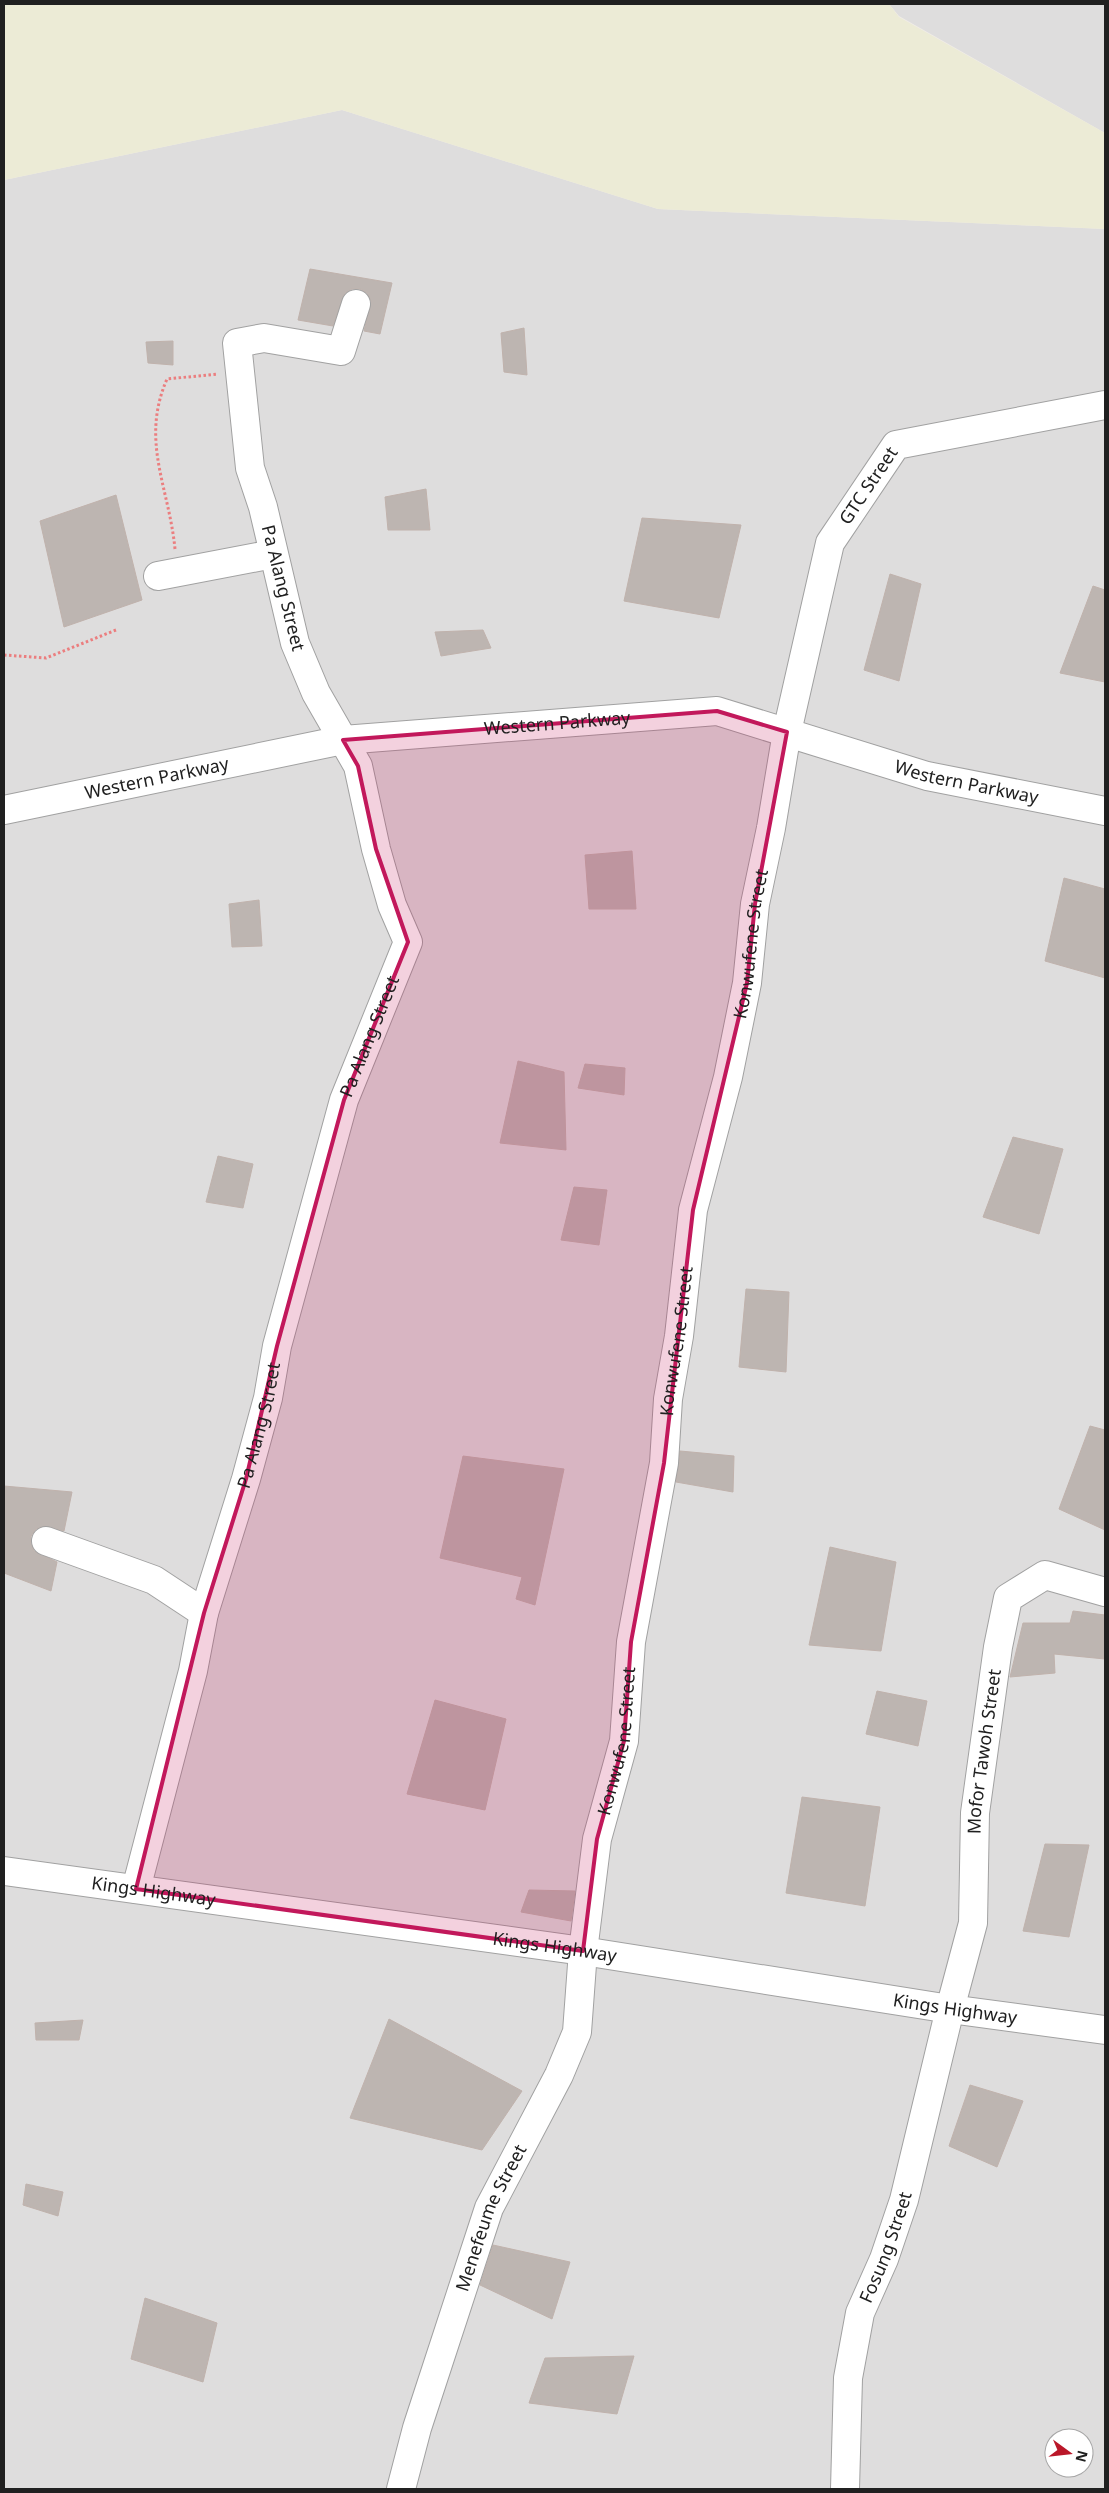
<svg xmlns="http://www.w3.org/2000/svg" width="1109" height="2493" font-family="'Noto Sans',sans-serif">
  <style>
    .residential { fill: #dedddd; fill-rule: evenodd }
    .farmland { fill: #ecebd6 }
    .building { fill: #bdb5b1; stroke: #c0b2ac }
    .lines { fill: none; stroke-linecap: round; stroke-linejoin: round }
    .minor-casing { stroke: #a1a1a1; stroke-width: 30 }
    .path { stroke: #eb7e7f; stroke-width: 3; stroke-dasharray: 2.5 2.5; stroke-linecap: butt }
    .minor { stroke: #fff; stroke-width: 28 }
    .marked { fill: #c2185b; fill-opacity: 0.2; stroke: #c2185b; stroke-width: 4; stroke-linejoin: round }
    .labels { text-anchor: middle; stroke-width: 4.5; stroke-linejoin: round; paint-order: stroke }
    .street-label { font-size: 18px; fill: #202020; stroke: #fff }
  </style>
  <rect width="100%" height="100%" fill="#f0ece8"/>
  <path class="residential" d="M889,4h216v129l-206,-117z
    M342,110l316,99 447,20v2260h-1101v-2309zM1054,2438h30v30h-30z"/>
  <path class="farmland" d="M4,4h885l10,13 206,116v96l-447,-20 -316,-99 -338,70z"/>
  <path class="building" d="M310,269l82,14 -12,51 -16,-3 7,-30 -4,-8 -7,-4h-8l-7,4 -12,33 -35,-6z
    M524,328l3,47 -23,-3 -3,-39z
    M173,341v24l-25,-2 -2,-21z
    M426,489l4,41h-42l-3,-33z
    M116,495l26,105 -78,27 -24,-106z
    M642,518l99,7 -22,93 -95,-17z
    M890,574l31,10 -22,97 -35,-11z
    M1093,586l12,4v92l-45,-9z
    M483,630l8,18 -50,8 -6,-24z
    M632,851l4,58h-47l-4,-54z
    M1064,878l41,11v89l-60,-17z
    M259,900l3,46 -30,1 -3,-43z
    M518,1061l46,11 2,78 -66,-7z
    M585,1064l40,4 -1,27 -46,-7z
    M1013,1137l50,12 -24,85 -56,-17z
    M218,1156l35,8 -10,44 -37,-6z
    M574,1187l33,3 -8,55 -38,-5z
    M746,1289l43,3 -3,80 -47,-5z
    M1090,1426l15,4v100l-46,-21z
    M680,1451l54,5 -1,36 -57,-10z
    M463,1456l101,13 -29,136 -19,-6 6,-22 -82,-19z
    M4,1486l68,6 -8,39 -20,-5 -8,3 -5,7v8l3,7 23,11 -6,29 -47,-18z
    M830,1547l66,15 -15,89 -72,-6z
    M1073,1611l32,4v44l-51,-5 1,19 -45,4 13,-54h47z
    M877,1691l50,10 -9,45 -52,-12z
    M435,1700l71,19 -21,91 -78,-16z
    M802,1797l78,10 -15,99 -79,-13z
    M1045,1844l44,1 -20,92 -46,-6z
    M529,1890l46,1 -4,30 -50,-9z
    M389,2019l133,72 -40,59 -132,-32z
    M83,2020l-4,20h-43l-1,-17z
    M970,2085l53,16 -26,66 -48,-21z
    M26,2184l37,8 -5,24 -35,-11z
    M493,2245l77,17 -18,57 -72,-34z
    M145,2298l72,25 -14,59 -72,-23z
    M634,2356l-17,58 -88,-11 16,-45z"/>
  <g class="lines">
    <defs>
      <g id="minor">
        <path d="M158,576l115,-22"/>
        <path id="s1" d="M4,810l339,-70 374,-29 210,65 178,35"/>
        <path d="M46,1541l108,39 50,33"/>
        <path id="s2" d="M4,1871l579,80 367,58 155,21"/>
        <path id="s3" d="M136,1889l57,-218 11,-58 42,-134 22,-81 9,-52 67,-246 64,-158 -16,-37 -16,-56 -18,-83 -42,-73 -21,-50 -32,-136 -13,-39 -13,-125 27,-5 77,13 15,-47"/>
        <path id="s4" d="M401,2489l16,-61 72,-220 70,-133 18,-43 6,-81 14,-112 27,-98 7,-99 33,-179 4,-64 11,-63 14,-126 35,-133 19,-94 8,-79 16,-76 16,-96 43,-189 66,-98 209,-40"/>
        <path id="s5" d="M845,2489l3,-111 12,-65 24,-54 20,-59 46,-191 23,-86 2,-110 23,-166 10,-49 37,-23 60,17"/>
      </g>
    </defs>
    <use href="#minor" class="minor-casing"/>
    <path class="path" d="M175,549c-6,-62 -35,-108 -8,-170l51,-5
      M4,655l42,3 70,-28"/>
    <use href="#minor" class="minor"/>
  </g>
  <path class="marked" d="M717,711l70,21 -32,172 -8,79 -54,227 -29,253 -33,179 -7,99 -27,98 -14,112 -447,-62 68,-276 42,-134 31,-133 67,-246 64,-158 -32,-93 -18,-83 -15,-26z"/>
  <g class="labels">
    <g class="street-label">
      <text dy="6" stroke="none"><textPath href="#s4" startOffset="2074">GTC Street</textPath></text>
      <text transform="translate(283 588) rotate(76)" y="6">Pa Alang Street</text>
      <text dy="6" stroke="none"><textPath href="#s1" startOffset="561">Western Parkway</textPath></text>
      <text dy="6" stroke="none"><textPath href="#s1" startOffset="156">Western Parkway</textPath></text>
      <text dy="6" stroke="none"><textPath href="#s1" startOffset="981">Western Parkway</textPath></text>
      <text dy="6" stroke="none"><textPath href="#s4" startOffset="1596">Konwufene Street</textPath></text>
      <text dy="6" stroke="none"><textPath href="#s3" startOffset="885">Pa Alang Street</textPath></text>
      <text dy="6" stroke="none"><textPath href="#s4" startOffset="1191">Konwufene Street</textPath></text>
      <text dy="6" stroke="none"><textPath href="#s3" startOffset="480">Pa Alang Street</textPath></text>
      <text dy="6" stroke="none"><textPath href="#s4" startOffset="786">Konwufene Street</textPath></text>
      <text dy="6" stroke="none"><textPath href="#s5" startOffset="756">Mofor Tawoh Street</textPath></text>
      <text dy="6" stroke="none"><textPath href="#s2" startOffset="151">Kings Highway</textPath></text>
      <text dy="6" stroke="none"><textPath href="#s2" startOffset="556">Kings Highway</textPath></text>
      <text dy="6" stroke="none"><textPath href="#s2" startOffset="961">Kings Highway</textPath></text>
      <text dy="6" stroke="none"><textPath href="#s4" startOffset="286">Menefeume Street</textPath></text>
      <text dy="6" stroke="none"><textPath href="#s5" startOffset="248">Fosung Street</textPath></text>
    </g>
  </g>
  <rect width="1109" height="2493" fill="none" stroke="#202020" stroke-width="10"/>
  <g transform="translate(1069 2453) rotate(105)"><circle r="24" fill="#ffffff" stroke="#a6a6a6"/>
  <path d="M0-4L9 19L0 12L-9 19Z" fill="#ba1729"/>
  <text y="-8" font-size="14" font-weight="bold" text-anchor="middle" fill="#202020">N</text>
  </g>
</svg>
